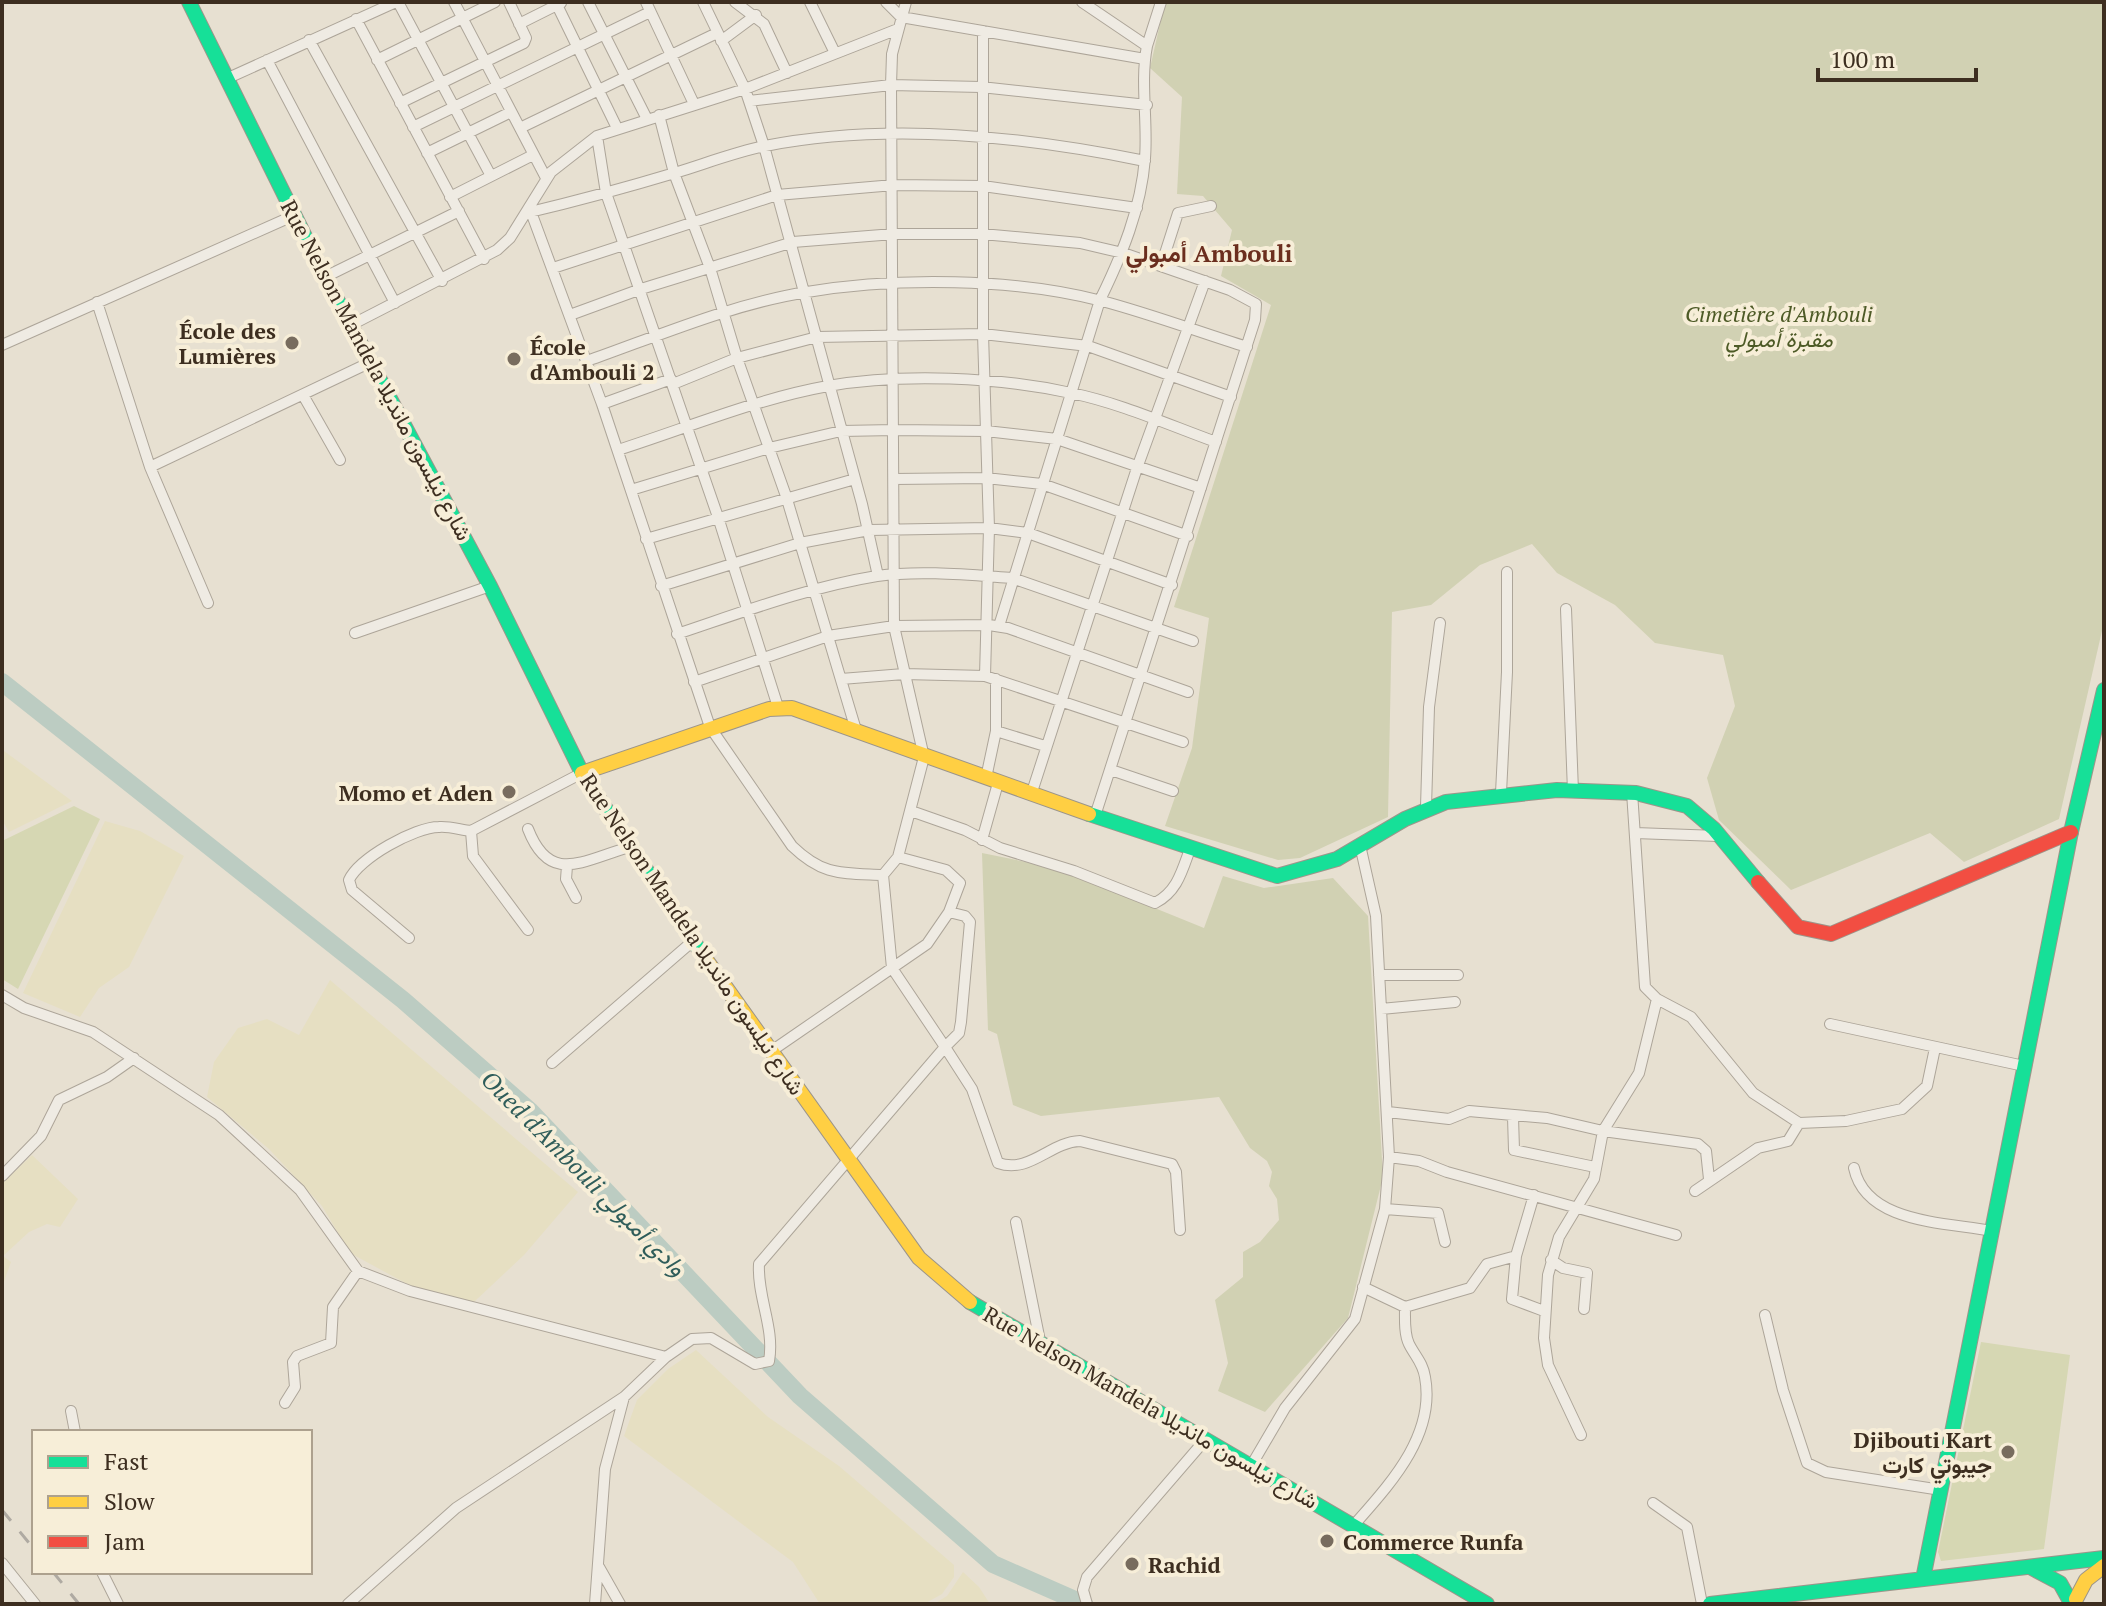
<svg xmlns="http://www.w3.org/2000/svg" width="2106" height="1606" viewBox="0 0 2106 1606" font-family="'PT Serif',Vazirmatn,serif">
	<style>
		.farmland { fill: #e6dfc2 }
		.green { fill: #d6d7b3 }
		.cemetery { fill: #d1d1b3 }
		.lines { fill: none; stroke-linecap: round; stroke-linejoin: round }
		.river { stroke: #bcccc2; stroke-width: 18 }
		.street-casing { stroke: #ada599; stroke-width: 12 }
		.fast-casing { stroke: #9c958a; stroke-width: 16 }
		.slow-casing { stroke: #9c958a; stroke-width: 16 }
		.jam-casing { stroke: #9c958a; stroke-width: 16 }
		.street { stroke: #efebe3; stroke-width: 10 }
		.fast { stroke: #16e098; stroke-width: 14 }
		.slow { stroke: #ffcf43; stroke-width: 14 }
		.jam { stroke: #f24e42; stroke-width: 14 }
		.rail { stroke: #afaaa2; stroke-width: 3; stroke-dasharray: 14 14; stroke-linecap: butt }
		.poi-dot { fill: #786c5e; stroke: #f7eed8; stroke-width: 3 }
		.labels { text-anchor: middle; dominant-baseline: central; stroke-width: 8; stroke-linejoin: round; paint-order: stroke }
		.park-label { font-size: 22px; font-style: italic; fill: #4d5a26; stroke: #f7eed8 }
		.poi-label { font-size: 22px; font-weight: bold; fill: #3d2e20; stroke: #f7eed8; text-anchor: end }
		.street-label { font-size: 22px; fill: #3d2e20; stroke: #f7eed8 }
		.neighbourhood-label { font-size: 24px; font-weight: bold; fill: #6b2e1e; stroke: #f7eed8 }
		.water-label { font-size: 24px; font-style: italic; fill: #2f5d5a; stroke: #f7eed8 }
	</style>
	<rect width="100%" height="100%" fill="#e7e0d1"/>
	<path class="farmland" d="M4 751 72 801 9 832 2 820Z
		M105 821 140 831 184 856 129 967 99 988 80 1017 23 993Z
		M330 980 578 1192 524 1255 474 1302 411 1286 350 1253 322 1206 269 1149 207 1097 214 1062 238 1028 267 1019 299 1035Z
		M32 1155 78 1199 60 1227 47 1224 29 1232 3 1256 11 1262 2 1287V1184Z
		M696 1350 768 1417 839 1466 954 1565V1577L942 1594 924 1604H820L793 1562 624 1436 637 1400 668 1369Z
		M963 1572 979 1587 990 1604H934L947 1596Z"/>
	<path class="green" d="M74 806 100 819 18 989 2 979V841Z
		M1981 1342 2070 1355 2044 1549 1941 1561 1938 1552Z"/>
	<path class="cemetery" d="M1165 2H2104V622L2059 819 1964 862 1930 833 1791 890 1719 820 1707 778 1735 706 1723 655 1655 643 1615 605 1557 573 1532 544 1480 565 1431 605 1392 612 1388 817 1300 858 1278 860 1165 826 1192 748 1209 618 1174 607 1271 305 1221 276 1232 230 1203 196 1177 194 1182 97 1150 68Z
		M982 853 1056 868 1204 928 1223 876 1264 888 1333 878 1368 916 1383 1177 1348 1318 1265 1412 1218 1391 1228 1363 1215 1300 1243 1277V1252L1260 1242 1279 1220 1277 1199 1269 1186 1272 1172 1267 1161 1250 1148 1219 1097 1041 1116 1013 1105 997 1034 988 1030Z"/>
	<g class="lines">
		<path class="river" d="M2 682 403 1000 530 1111 800 1396 993 1564 1084 1604"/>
		<g class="street-casing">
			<path id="street" d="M398 2 491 176
				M454 2 546 178
				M588 2 647 119
				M646 2 694 104
				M703 2 745 89 764 146 862 504 878 576
				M735 2 764 24 787 73
				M810 2 835 53
				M886 2 901 17 1145 59
				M557 5 617 128
				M356 19 484 259
				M519 24 561 3
				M983 31V334L989 528 985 676
				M309 40 442 281
				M721 41 756 15
				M1147 46 1161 2
				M267 60 395 303
				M377 60 495 2
				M226 79 396 2
				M749 101 891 85 981 87 1147 105
				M400 103 524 43 526 38 509 2
				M659 115 674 173 710 268 737 358 786 496 856 730
				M413 127 650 12
				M520 128 717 33
				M597 136 606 193 718 517 778 707
				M427 153 511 112
				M450 197 533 155
				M531 212 602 404 710 727 792 846C823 876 841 873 883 875L898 857 924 757 894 626 891 85 892 54 906 2
				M526 213C577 201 628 187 678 172 707 163 736 152 765 146 889 122 1022 136 1145 161
				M1161 266 1178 213 1211 206
				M553 268 777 195 894 185 983 186 1137 208
				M325 277 459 211
				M97 302 150 467 208 603
				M570 315 641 289 793 242 894 234H982L1080 243 1123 253 1230 290 1256 304 1255 320 1095 816
				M353 324 497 250 510 238 551 172 597 136 745 89 898 29
				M2 345 295 215
				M587 361C658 336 732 304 807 292 896 277 1014 278 1102 301 1151 314 1199 332 1247 347
				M673 384 737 358 817 337 983 334 1088 346 1231 397
				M303 395 340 460
				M602 404 671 379
				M618 450C687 428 756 399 828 386 901 373 999 377 1071 393 1120 403 1169 425 1216 442
				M150 467 373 361
				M894 479 986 478 1042 484 1188 536
				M631 490 769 448 841 431 895 430 986 431 1057 439 1201 488
				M646 539 855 479
				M661 586 800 543 869 530 989 528 1028 533 1172 585
				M1566 609 1573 791
				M999 626 1100 300C1122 255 1141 209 1145 158 1148 122 1140 82 1147 46L1082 2
				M355 633 490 586
				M677 634C743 612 809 587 877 576 920 570 969 575 1012 578L1193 641
				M841 679 904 674 985 676 1183 742
				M694 682 828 636 894 626 989 625 1008 628 1188 692
				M996 731 1045 746
				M1111 770 1173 791
				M986 778 996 731V679
				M1632 792 1645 987 1657 999 1691 1017 1753 1093 1799 1123 1846 1121 1902 1109 1927 1086 1935 1048
				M1501 793 1507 672V572
				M1031 795 1137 468 1205 281
				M1426 807 1429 707 1440 623
				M911 811 965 830 1000 848 1074 871 1155 903C1177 892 1182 871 1190 849
				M528 829C550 886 583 860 630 847
				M1635 833 1718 836
				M982 840 998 783
				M567 866 566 879 576 898
				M949 912 965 916 970 922 961 1022 959 1033 945 1047 972 1089 998 1163C1030 1174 1050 1142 1080 1141L1172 1164 1176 1172 1180 1230
				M528 930 473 856 471 831 582 773
				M409 938 352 890 349 880C359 858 415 827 439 827 449 826 461 830 471 831
				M1379 975H1458
				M2 995 24 1008 93 1032 219 1115 300 1190 358 1271 410 1291 666 1357
				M1381 1009 1455 1002
				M1830 1024 2024 1066
				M770 1052 927 944 949 912 960 883 946 870 898 857
				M552 1063 693 941
				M1388 1112 1449 1119 1469 1111 1547 1118 1603 1131 1698 1144 1706 1151 1709 1179
				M1513 1117 1514 1150 1595 1167
				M1389 1157 1419 1161 1447 1172 1676 1235
				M1854 1168C1866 1224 1946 1222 1992 1231
				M2 1176 41 1136 59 1100 107 1077 134 1058
				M1695 1191 1758 1148 1788 1141 1799 1123
				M1385 1209 1438 1213 1445 1242
				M1016 1222 1041 1346
				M1516 1256 1512 1299 1544 1311
				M1551 1260 1563 1268 1587 1273 1584 1309
				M1363 1287 1405 1307 1470 1288 1487 1264 1516 1256 1534 1195
				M1765 1315 1783 1390 1807 1463 1826 1472 1941 1490
				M285 1403 295 1387 293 1362 297 1356 331 1343 333 1307 358 1271
				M71 1411 75 1432
				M1581 1435 1548 1365 1544 1338 1548 1275 1559 1237 1594 1179 1603 1131 1639 1073 1657 999
				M1251 1466 1285 1408 1355 1319 1385 1209 1389 1157 1376 916 1360 845
				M1653 1503 1687 1527 1702 1604
				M1354 1525C1389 1485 1436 1436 1425 1377 1423 1363 1415 1356 1409 1344 1404 1334 1405 1318 1405 1307
				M2 1563 35 1604
				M599 1567 620 1604
				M102 1572 118 1604
				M348 1604 456 1508 624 1397 666 1357 692 1339 711 1338 755 1364 769 1361C775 1328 757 1297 759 1264L945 1047 892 968 883 875
				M595 1604 605 1469 624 1397
				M1087 1604 1083 1590 1087 1577 1205 1440"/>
		</g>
		<g class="fast-casing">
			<path id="fast" d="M189 2 325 277 490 586 582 773 702 954
				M1089 814 1277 876 1337 859 1405 819 1446 802 1557 790 1636 793 1687 806 1714 829 1758 882
				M970 1302 1487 1604
				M2030 1567 2060 1583 2070 1601
				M1923 1579 2071 832 2104 690
				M1710 1604 2104 1558"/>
		</g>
		<g class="slow-casing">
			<path id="slow" d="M582 773 769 709 792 708 1089 814
				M702 954 919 1258 970 1302
				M2076 1599 2086 1580 2104 1566"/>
		</g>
		<g class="jam-casing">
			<path id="jam" d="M1758 882 1798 927 1831 934 2071 832"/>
		</g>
		<use href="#street" class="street"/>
		<use href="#fast" class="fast"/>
		<use href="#slow" class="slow"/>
		<use href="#jam" class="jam"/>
		<path class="rail" d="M2 1510 34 1549
			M53 1572 79 1604"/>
	</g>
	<g class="poi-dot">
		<circle cx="292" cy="343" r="8"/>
		<circle cx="514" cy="359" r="8"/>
		<circle cx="509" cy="792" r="8"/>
		<circle cx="2008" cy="1452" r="8"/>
		<circle cx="1327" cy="1541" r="8"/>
		<circle cx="1132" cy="1564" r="8"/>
	</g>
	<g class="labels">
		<g class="park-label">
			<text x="1779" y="313">Cimetière d'Ambouli<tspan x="1779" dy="25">مقبرة أمبولي</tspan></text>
		</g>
		<g class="poi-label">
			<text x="276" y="330">École des<tspan x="276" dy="25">Lumières</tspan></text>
			<text x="530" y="346" text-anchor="start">École<tspan x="530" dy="25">d'Ambouli 2</tspan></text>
			<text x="493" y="792">Momo et Aden</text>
			<text x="1992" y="1439">Djibouti Kart<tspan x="1992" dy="25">جيبوتي كارت</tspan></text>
			<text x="1343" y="1541" text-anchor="start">Commerce Runfa</text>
			<text x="1148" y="1564" text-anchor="start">Rachid</text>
		</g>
		<g class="street-label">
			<text transform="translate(377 370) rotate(62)">Rue Nelson Mandela شارع نيلسون مانديلا</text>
			<text transform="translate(693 934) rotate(56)">Rue Nelson Mandela شارع نيلسون مانديلا</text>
			<text transform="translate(1151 1407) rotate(30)">Rue Nelson Mandela شارع نيلسون مانديلا</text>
		</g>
		<g class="neighbourhood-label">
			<text x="1209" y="253">أمبولي Ambouli</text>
		</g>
		<g class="water-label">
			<text transform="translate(584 1173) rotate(45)">Oued d'Ambouli وادي أمبولي</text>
		</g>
	</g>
	<rect width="2106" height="1606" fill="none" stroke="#3d2e20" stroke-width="8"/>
	<rect x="32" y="1430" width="280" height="144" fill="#f7eed8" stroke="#ada18e" stroke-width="2"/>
	<rect x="48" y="1456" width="40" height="12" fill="#16e098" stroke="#ada18e" stroke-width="2"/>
	<text x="104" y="1470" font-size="24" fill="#3d2e20">Fast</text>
	<rect x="48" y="1496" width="40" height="12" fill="#ffcf43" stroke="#ada18e" stroke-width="2"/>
	<text x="104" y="1510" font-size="24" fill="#3d2e20">Slow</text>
	<rect x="48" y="1536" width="40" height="12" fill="#f24e42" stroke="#ada18e" stroke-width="2"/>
	<text x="104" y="1550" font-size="24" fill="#3d2e20">Jam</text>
	<path d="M1818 68v12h158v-12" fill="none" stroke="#3d2e20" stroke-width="4"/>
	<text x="1830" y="68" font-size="24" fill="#3d2e20" stroke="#f7eed8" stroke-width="6" paint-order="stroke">100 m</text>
</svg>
